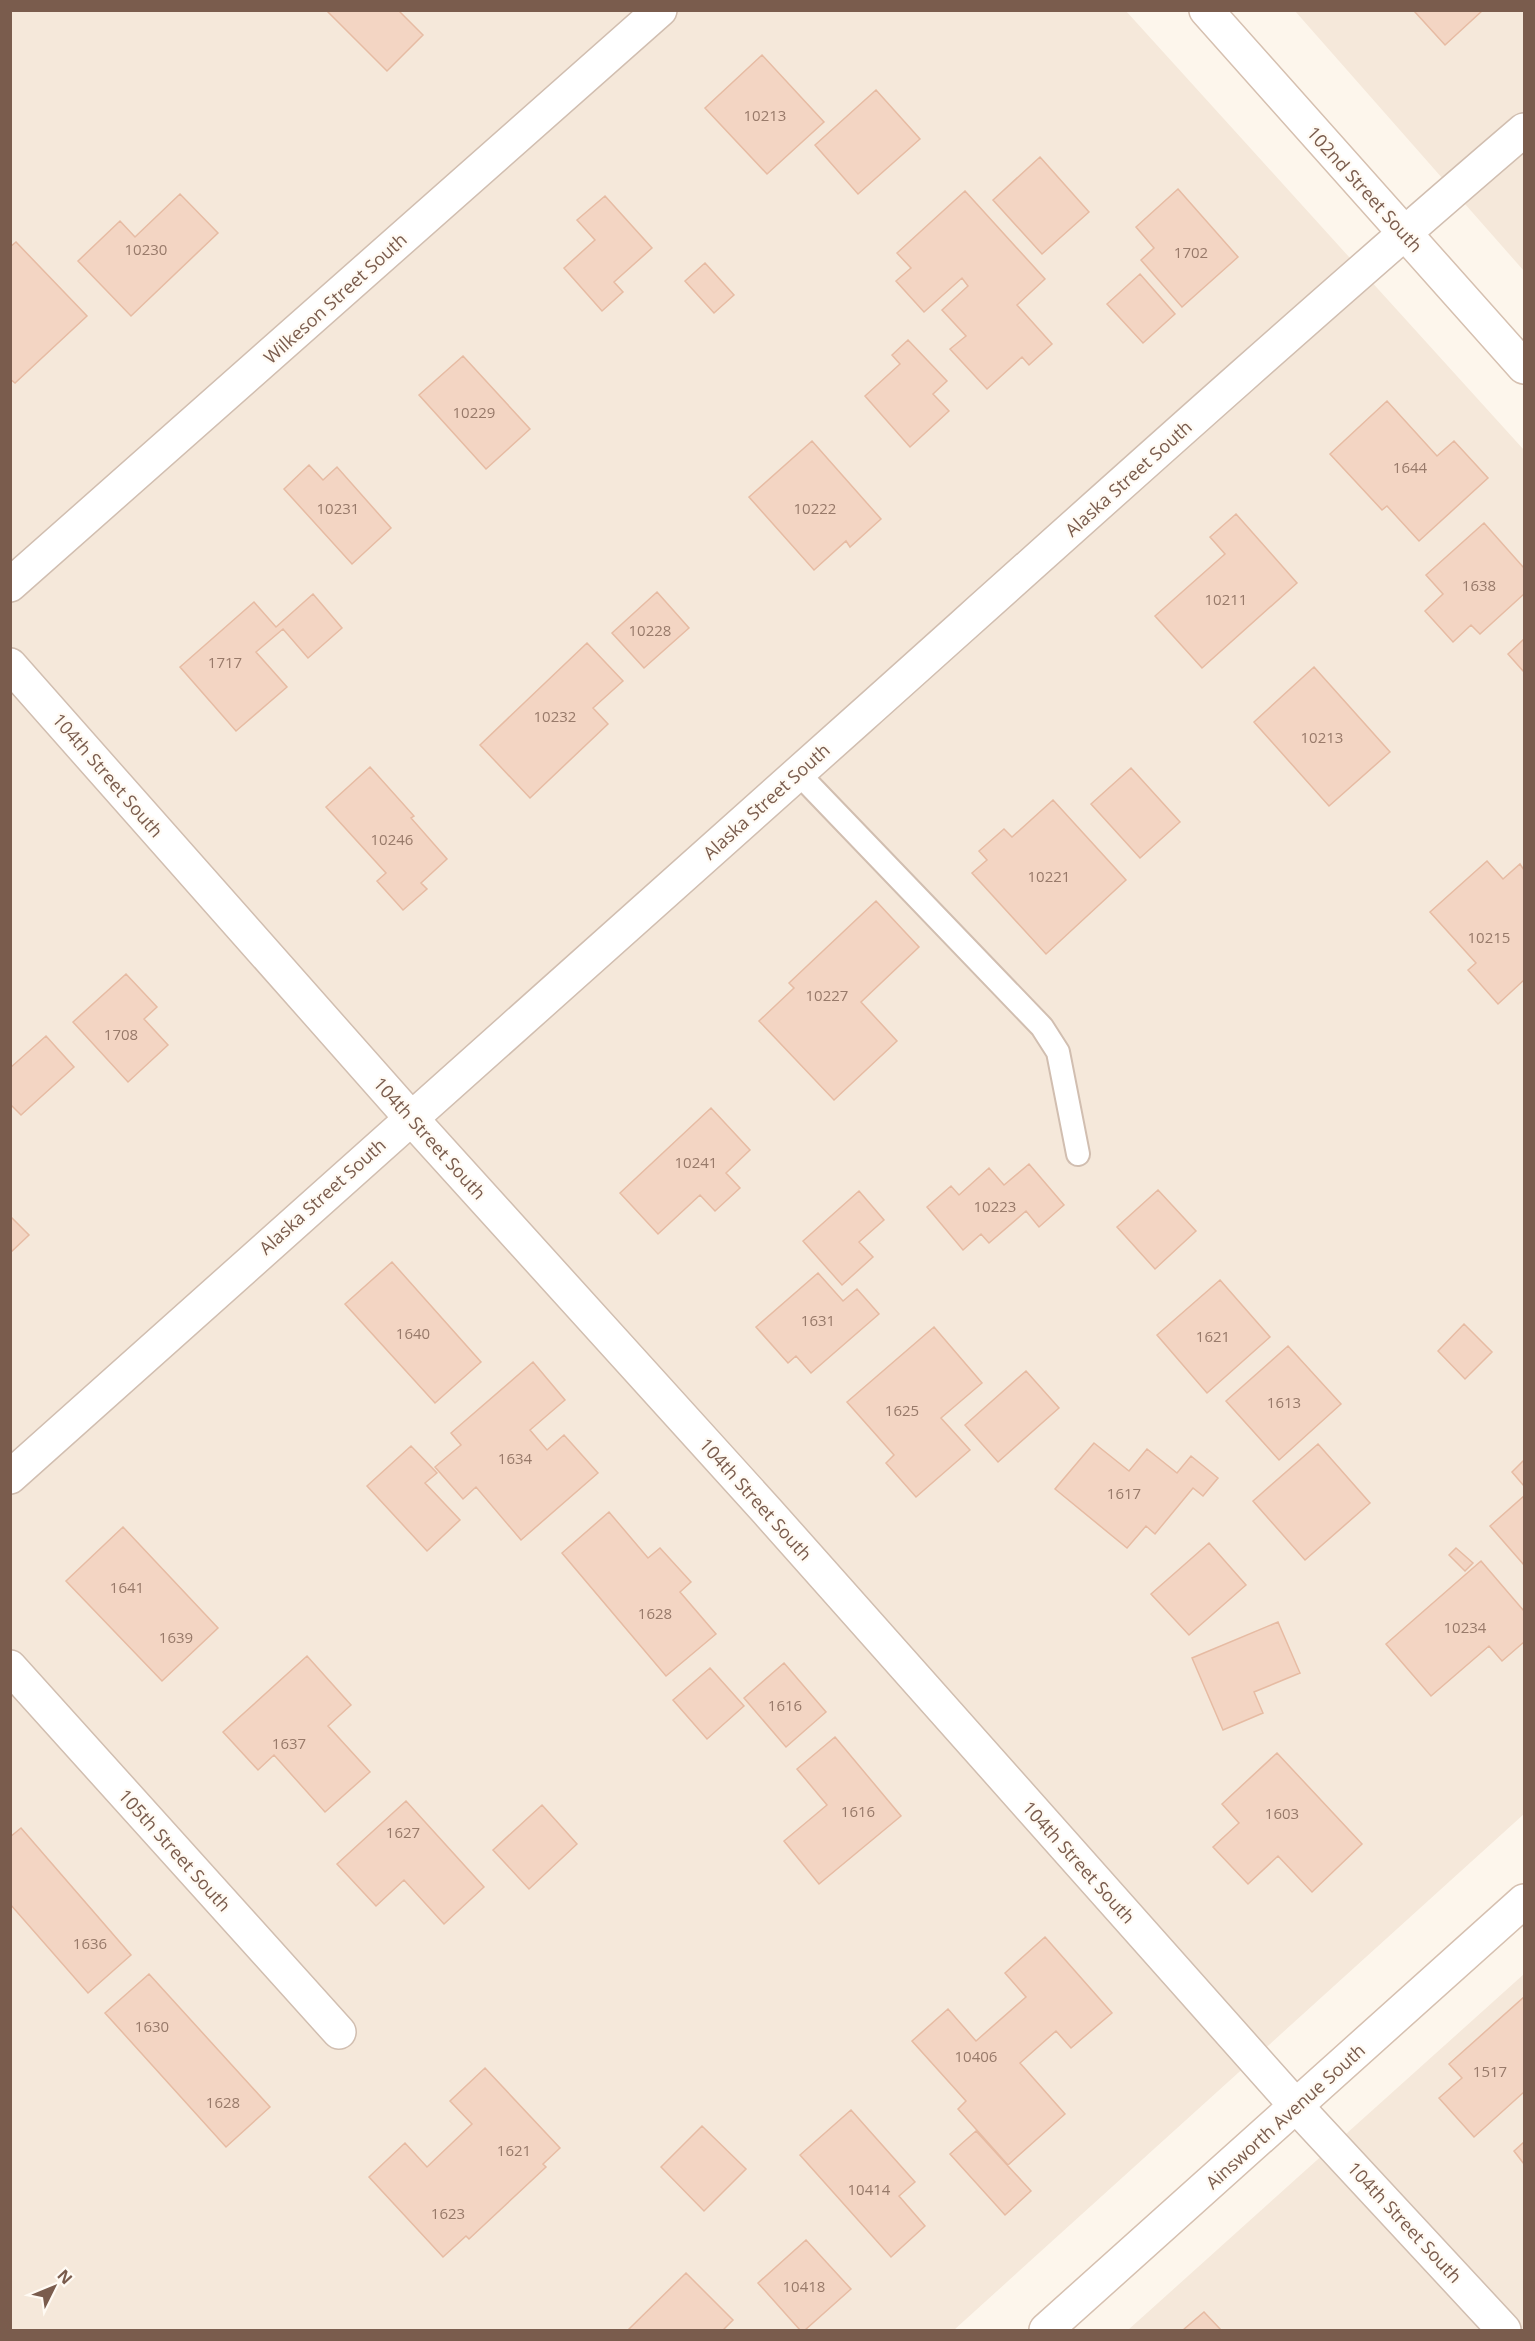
<svg xmlns="http://www.w3.org/2000/svg" width="1535" height="2341" viewBox="0 0 1535 2341" font-family="'Open Sans',sans-serif">
	<style>
		.residential { fill: #f5e8da }
		.building { fill: #f3d5c3; stroke: #e6bba3; stroke-width: 1.5 }
		.lines { fill: none; stroke-linecap: round; stroke-linejoin: round }
		.lane-casing { stroke: #d1beb0; stroke-width: 26 }
		.street-casing { stroke: #d1beb0; stroke-width: 36 }
		.secondary-casing { stroke: #d6c0b0; stroke-width: 36 }
		.lane { stroke: #fff; stroke-width: 22 }
		.street { stroke: #fff; stroke-width: 33 }
		.secondary { stroke: #fff; stroke-width: 33 }
		.labels { text-anchor: middle; dominant-baseline: central; stroke-width: 4.5; stroke-linejoin: round; paint-order: stroke }
		.number-label { font-size: 15px; fill: #987a6a }
		.street-label { font-size: 18px; fill: #7a5c4d; stroke: #fffaf3 }
	</style>
	<rect width="100%" height="100%" fill="#fdf6ec"/>
	<path class="residential" d="M11 11H1126L1524 450V1814L954 2330H11Z
		M1295 11H1524V271Z
		M1524 1974V2330H1128Z"/>
	<path class="building" d="M326 10H398L423 35 387 71Z
		M1417 10H1483L1445 45 1415 12Z
		M762 55 824 122 767 174 705 108Z
		M876 90 920 139 858 194 815 145Z
		M1040 157 1089 212 1042 254 993 200Z
		M1178 189 1238 257 1182 307 1141 260 1154 248 1136 227Z
		M965 191 1045 279 1017 305 1052 344 1029 365 1022 357 987 389 950 349 966 336 942 310 968 286 962 278 924 312 896 281 911 268 897 253Z
		M180 194 218 233 131 316 78 261 120 221 135 237Z
		M605 196 652 248 614 282 623 292 602 311 564 268 595 240 577 220Z
		M16 242 87 316 15 383 10 379V247Z
		M705 263 734 295 714 313 685 281Z
		M1140 274 1175 314 1143 343 1107 304Z
		M908 340 947 381 933 394 949 411 910 447 865 396 900 364 892 355Z
		M463 356 530 429 486 469 419 395Z
		M1387 401 1437 456 1454 441 1488 478 1419 541 1387 506 1382 510 1330 454Z
		M812 441 881 519 850 547 846 541 814 570 749 497Z
		M309 465 323 480 337 467 391 528 352 564 284 489Z
		M1236 514 1297 583 1202 668 1155 616 1225 554 1210 537Z
		M1484 523 1524 568V594L1480 634 1471 625 1453 642 1425 611 1443 594 1426 575Z
		M657 592 689 628 644 668 612 633Z
		M313 594 342 628 308 658 283 629 256 652 287 687 236 731 180 667 254 602 276 627Z
		M1524 639V672L1508 654Z
		M587 643 623 681 593 708 608 724 530 798 480 745Z
		M1314 667 1390 752 1329 806 1254 722Z
		M370 767 414 816 411 818 447 859 421 883 427 889 403 910 377 881 386 873 326 807Z
		M1131 768 1180 822 1140 858 1091 804Z
		M1053 800 1126 880 1046 954 972 873 987 860 979 851 1004 829 1012 837Z
		M1487 861 1503 879 1520 864 1524 870V980L1498 1004 1468 970 1476 963 1430 912Z
		M876 901 919 947 861 1002 897 1041 834 1100 759 1021 794 988 789 983Z
		M126 974 157 1007 144 1019 168 1045 128 1082 73 1022Z
		M46 1036 74 1067 21 1115 10 1104V1068Z
		M711 1108 750 1150 726 1173 740 1188 715 1211 700 1195 658 1234 620 1193Z
		M1029 1164 1064 1205 1039 1227 1026 1211 989 1243 981 1234 963 1250 927 1207 951 1186 959 1195 989 1168 1004 1185Z
		M1158 1190 1196 1231 1155 1269 1117 1227Z
		M859 1191 884 1220 859 1242 873 1257 842 1285 803 1241Z
		M10 1216 29 1235 10 1253Z
		M392 1262 481 1362 435 1403 345 1304Z
		M818 1273 843 1301 857 1289 879 1314 811 1373 796 1356 788 1363 756 1327Z
		M1220 1280 1270 1337 1207 1393 1157 1335Z
		M1464 1324 1492 1352 1465 1379 1438 1351Z
		M934 1327 982 1383 941 1418 970 1450 916 1497 886 1463 894 1455 847 1402Z
		M1288 1346 1341 1404 1279 1460 1226 1401Z
		M533 1362 565 1400 530 1430 547 1450 564 1435 598 1473 521 1540 476 1487 463 1499 435 1467 461 1445 451 1433Z
		M1026 1371 1059 1408 998 1462 965 1425Z
		M1094 1443 1129 1471 1147 1449 1177 1473 1191 1456 1218 1478 1203 1496 1193 1488 1155 1534 1146 1526 1127 1548 1055 1489Z
		M1318 1444 1370 1503 1305 1560 1253 1501Z
		M411 1446 437 1473 425 1483 460 1520 427 1551 367 1486Z
		M1524 1460V1486L1512 1472Z
		M1524 1496V1565L1490 1526Z
		M609 1512 648 1558 660 1548 691 1582 680 1592 716 1634 666 1676 562 1553Z
		M123 1527 218 1628 162 1681 66 1581Z
		M1209 1543 1246 1585 1189 1635 1151 1594Z
		M1456 1548 1473 1563 1465 1571 1449 1555Z
		M1481 1561 1524 1611V1642L1502 1661 1489 1646 1431 1696 1386 1644Z
		M1278 1622 1300 1673 1254 1692 1263 1713 1223 1730 1192 1658Z
		M307 1656 351 1705 328 1726 370 1772 325 1812 274 1755 258 1770 223 1732Z
		M784 1663 826 1712 786 1747 744 1698Z
		M710 1668 744 1706 707 1739 673 1700Z
		M835 1737 901 1816 819 1884 784 1841 827 1805 797 1769Z
		M1277 1753 1362 1844 1312 1892 1278 1856 1248 1884 1213 1847 1239 1823 1222 1804Z
		M406 1801 484 1887 444 1924 404 1880 376 1906 337 1864Z
		M542 1805 577 1844 529 1889 493 1850Z
		M21 1828 131 1955 88 1993 10 1904V1837Z
		M1045 1937 1112 2013 1071 2048 1056 2031 1020 2063 1065 2114 1008 2165 958 2109 966 2101 912 2041 948 2009 976 2041 1026 1997 1005 1973Z
		M149 1974 270 2107 226 2147 105 2013Z
		M1524 1997V2092L1474 2137 1439 2098 1462 2078 1449 2064Z
		M485 2068 560 2148 543 2164 546 2167 469 2239 466 2236 443 2257 369 2177 405 2143 427 2167 472 2124 450 2101Z
		M851 2110 915 2182 899 2196 925 2226 891 2257 800 2155Z
		M702 2126 746 2169 704 2211 661 2167Z
		M976 2131 1031 2191 1005 2215 950 2154Z
		M1524 2142V2164L1514 2151Z
		M806 2240 851 2289 805 2330H800L758 2283Z
		M686 2273 733 2320 723 2330H628Z
		M1204 2312 1221 2330H1183Z"/>
	<g class="lines">
		<g class="lane-casing">
			<path id="lane" d="M798 773 1042 1027 1058 1052 1078 1154"/>
		</g>
		<g class="street-casing">
			<path id="street" d="M10 585 660 10
				M10 665 410 1117 767 1511 1296 2106 1504 2330
				M10 1477C293 1223 577 970 861 717 1081 520 1300 322 1524 130
				M10 1667 339 2032"/>
		</g>
		<g class="secondary-casing">
			<path id="secondary" d="M1206 10 1524 367
				M1046 2330 1524 1901"/>
		</g>
		<use href="#lane" class="lane"/>
		<use href="#street" class="street"/>
		<use href="#secondary" class="secondary"/>
	</g>
	<g class="labels">
		<g class="number-label">
			<text x="765" y="115">10213</text>
			<text x="146" y="249">10230</text>
			<text x="1191" y="252">1702</text>
			<text x="474" y="412">10229</text>
			<text x="1410" y="467">1644</text>
			<text x="338" y="508">10231</text>
			<text x="815" y="508">10222</text>
			<text x="1479" y="585">1638</text>
			<text x="1226" y="599">10211</text>
			<text x="650" y="630">10228</text>
			<text x="225" y="662">1717</text>
			<text x="555" y="716">10232</text>
			<text x="1322" y="737">10213</text>
			<text x="392" y="839">10246</text>
			<text x="1049" y="876">10221</text>
			<text x="1489" y="937">10215</text>
			<text x="827" y="995">10227</text>
			<text x="121" y="1034">1708</text>
			<text x="696" y="1162">10241</text>
			<text x="995" y="1206">10223</text>
			<text x="818" y="1320">1631</text>
			<text x="413" y="1333">1640</text>
			<text x="1213" y="1336">1621</text>
			<text x="1284" y="1402">1613</text>
			<text x="902" y="1410">1625</text>
			<text x="515" y="1458">1634</text>
			<text x="1124" y="1493">1617</text>
			<text x="127" y="1587">1641</text>
			<text x="655" y="1613">1628</text>
			<text x="1465" y="1627">10234</text>
			<text x="176" y="1637">1639</text>
			<text x="785" y="1705">1616</text>
			<text x="289" y="1743">1637</text>
			<text x="858" y="1811">1616</text>
			<text x="1282" y="1813">1603</text>
			<text x="403" y="1832">1627</text>
			<text x="90" y="1943">1636</text>
			<text x="152" y="2026">1630</text>
			<text x="976" y="2056">10406</text>
			<text x="1490" y="2071">1517</text>
			<text x="223" y="2102">1628</text>
			<text x="514" y="2150">1621</text>
			<text x="869" y="2189">10414</text>
			<text x="448" y="2213">1623</text>
			<text x="804" y="2286">10418</text>
		</g>
		<g class="street-label">
			<text transform="translate(1365 189) rotate(48)">102nd Street South</text>
			<text transform="translate(335 298) rotate(-42)">Wilkeson Street South</text>
			<text transform="translate(1128 478) rotate(-42)">Alaska Street South</text>
			<text transform="translate(108 775) rotate(49)">104th Street South</text>
			<text transform="translate(766 801) rotate(-42)">Alaska Street South</text>
			<text transform="translate(430 1138) rotate(48)">104th Street South</text>
			<text transform="translate(322 1196) rotate(-42)">Alaska Street South</text>
			<text transform="translate(756 1499) rotate(48)">104th Street South</text>
			<text transform="translate(175 1850) rotate(48)">105th Street South</text>
			<text transform="translate(1079 1862) rotate(48)">104th Street South</text>
			<text transform="translate(1285 2116) rotate(-42)">Ainsworth Avenue South</text>
			<text transform="translate(1405 2222) rotate(47)">104th Street South</text>
		</g>
	</g>
	<rect width="1535" height="2341" fill="none" stroke="#7a5c4d" stroke-width="24"/>
	<g transform="translate(54 2287) rotate(47)" stroke="#fffaf3" stroke-width="4.5" paint-order="stroke">
	<path d="M0-4.5L10 22L0 15L-10 22Z" fill="#7a5c4d"/>
	<text y="-9" font-size="16" font-weight="bold" text-anchor="middle" fill="#7a5c4d">N</text>
	</g>
</svg>
